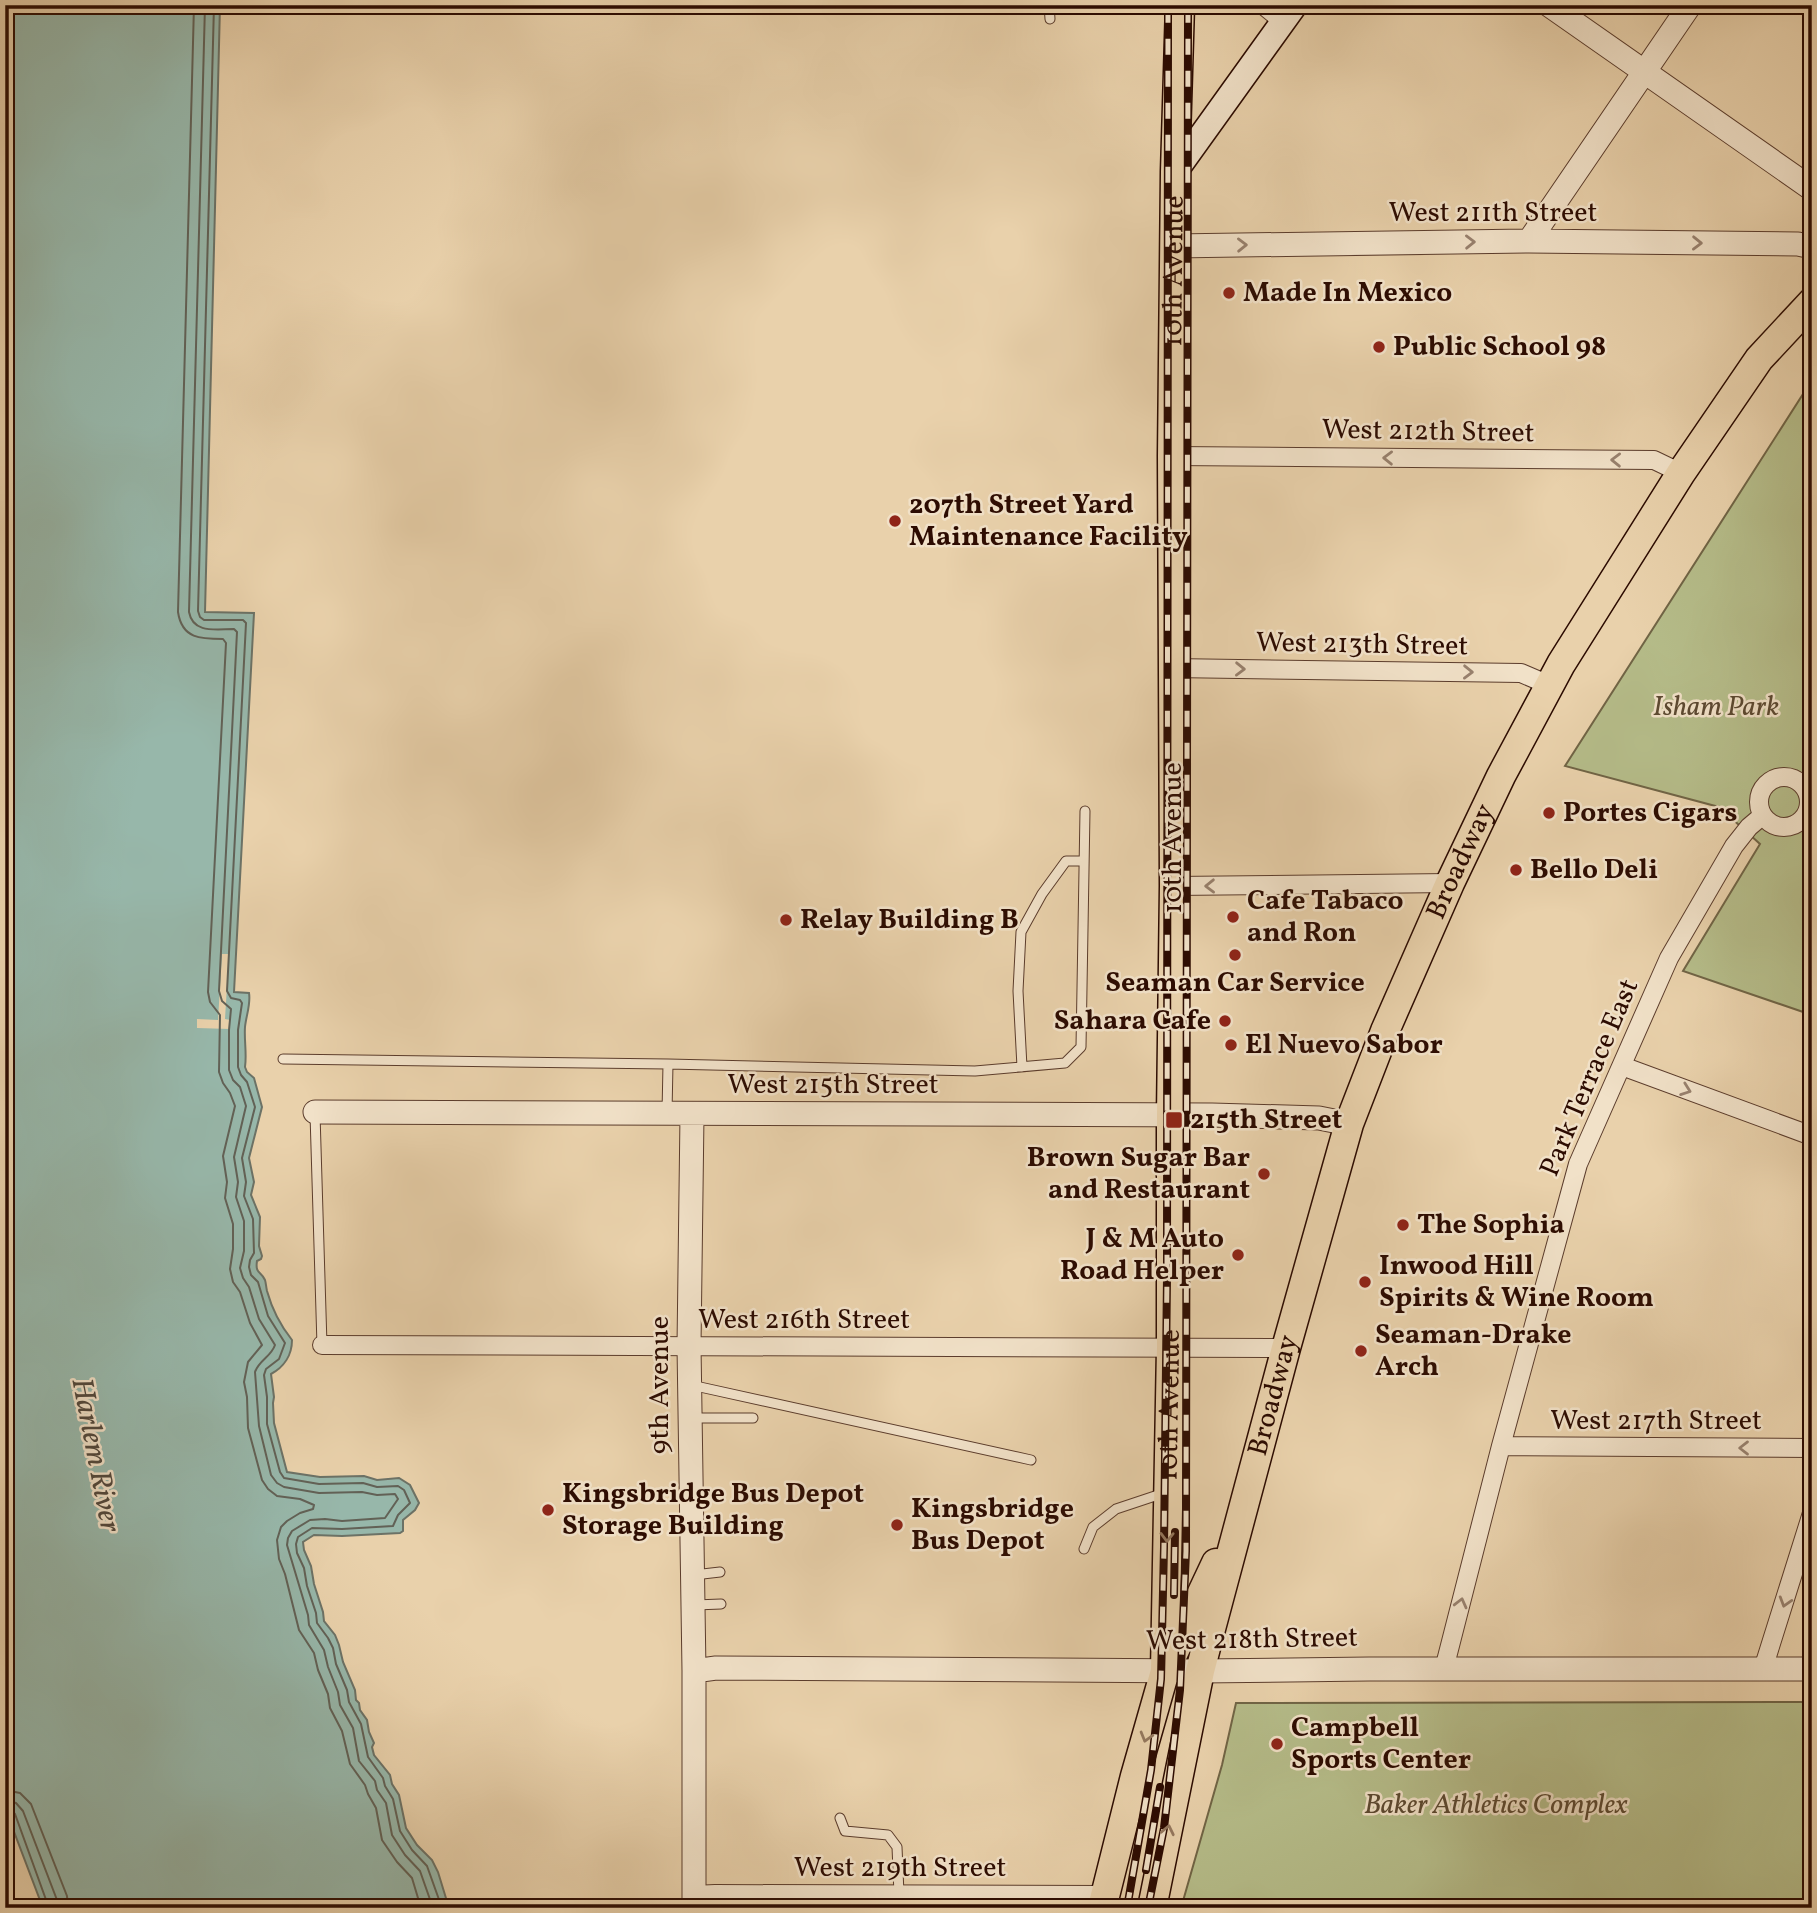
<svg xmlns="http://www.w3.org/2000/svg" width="1817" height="1913" viewBox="0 0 1817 1913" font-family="Vollkorn,serif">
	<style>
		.green { fill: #b5bc89; stroke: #706445; stroke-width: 2 }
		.water { fill: #97b7aa; stroke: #6c7266; stroke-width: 2 }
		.pier { fill: #e9d1ab }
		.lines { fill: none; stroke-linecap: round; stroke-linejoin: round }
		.shore { stroke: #626156; stroke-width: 2 }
		.service-casing { stroke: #5b3c2c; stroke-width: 11 }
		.minor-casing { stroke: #5b3c2c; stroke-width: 20 }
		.tertiary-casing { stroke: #5b3c2c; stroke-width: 25 }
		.secondary-casing { stroke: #2c0b01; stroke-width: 27 }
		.primary-casing { stroke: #2c0b01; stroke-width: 31 }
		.service { stroke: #f1e1c8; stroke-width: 9 }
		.minor { stroke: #f1e1c8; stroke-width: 18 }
		.tertiary { stroke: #f1e1c8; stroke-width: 23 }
		.secondary { stroke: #f1e1c8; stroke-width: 24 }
		.primary { stroke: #e9d1ab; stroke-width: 28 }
		.rail-casing { stroke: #2c0b01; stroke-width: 8 }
		.rail { stroke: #f1e1c8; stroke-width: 5; stroke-dasharray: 16; stroke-linecap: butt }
		.oneway { stroke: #98816e }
		.oneway2 { stroke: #94785e }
		.poi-dot { fill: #8f2418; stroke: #f1e1c8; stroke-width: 2.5 }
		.labels { text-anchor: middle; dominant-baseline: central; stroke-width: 5; stroke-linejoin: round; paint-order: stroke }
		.street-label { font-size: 28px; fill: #2c0b01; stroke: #f1e1c8 }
		.poi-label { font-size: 28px; font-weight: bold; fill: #2c0b01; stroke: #f1e1c8; text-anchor: start }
		.park-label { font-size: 28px; font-style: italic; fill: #5c4931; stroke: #f1e1c8 }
		.water-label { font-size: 30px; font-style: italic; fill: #51473c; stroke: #f1e1c8 }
	</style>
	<rect width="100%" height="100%" fill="#e9d1ab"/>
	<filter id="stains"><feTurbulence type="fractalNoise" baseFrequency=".00286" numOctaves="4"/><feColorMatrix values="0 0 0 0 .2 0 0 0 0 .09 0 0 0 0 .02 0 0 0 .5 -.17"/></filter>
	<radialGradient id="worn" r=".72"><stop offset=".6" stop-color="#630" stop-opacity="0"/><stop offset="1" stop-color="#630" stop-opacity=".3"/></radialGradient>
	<path class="green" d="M1812 380V1015L1683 971 1760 844 1719 807 1565 766Z
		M1812 1702V1908H1181L1222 1765 1236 1703Z"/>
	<path class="water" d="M5 5H220L205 612 254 613 234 992 249 993C251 1004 246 1016 245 1027 244 1040 247 1054 245 1067L247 1072 254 1078 262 1107 249 1158 254 1182 251 1195 260 1217 259 1246 262 1256 261 1259 257 1261C255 1274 261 1271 265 1280 266 1283 266 1287 267 1291 272 1309 280 1325 292 1340 292 1355 284 1367 271 1374L274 1397 273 1403 274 1423 287 1472 320 1477 364 1476 377 1480 399 1478 410 1485 419 1503 415 1510 403 1520V1531L400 1533 342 1536 314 1535 303 1542 304 1550 311 1566 314 1584 323 1612 324 1621 335 1635 339 1645 343 1662 355 1690 356 1700 359 1703 360 1710 367 1720 369 1732 374 1743 372 1747 374 1755 390 1775 392 1784 399 1795 406 1828 417 1845 432 1860 438 1872 449 1908H43L5 1808Z"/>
	<path class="pier" d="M222 954H229L225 1019 230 1020V1029L197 1028V1019L218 1020Z"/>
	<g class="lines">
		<path class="shore" d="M194 5 178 612C182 639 201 639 223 639L226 643 208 992 210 1002 220 1015 219 1072 223 1083 230 1093 235 1106 223 1156 227 1182 225 1198 233 1224V1249L230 1269 233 1282 240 1292 250 1323 262 1345 248 1362 244 1382 247 1397 248 1428 262 1480 268 1489 277 1496 300 1499 314 1505 313 1509 300 1513 287 1521 281 1527 277 1540 279 1559 285 1574 299 1630 314 1653 318 1670 328 1694 330 1708 342 1731 350 1764 365 1785 368 1794 376 1808 382 1840 397 1862 412 1878 421 1908
			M205 5 189 612C193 634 216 629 234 629L237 632 219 991 222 1001 231 1009 229 1030V1070L233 1080 240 1087 246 1106 234 1157 238 1182 236 1197 244 1221V1251L240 1268 243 1278 249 1287 259 1319 275 1345C271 1357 259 1360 255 1372L259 1426 271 1475 277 1483 284 1487 319 1493 362 1492 377 1495 395 1494 398 1499 385 1518 342 1521 325 1519 310 1520 292 1531 288 1538 287 1545 308 1615 309 1625 324 1650 328 1667 338 1692 340 1705 353 1728 359 1761 375 1781 377 1790 386 1803 392 1835 405 1855 420 1871 433 1908
			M214 5 198 611 200 617 204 620H243L246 623 227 991 231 998 240 1000 242 1003 238 1030V1067L241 1075 247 1082 255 1107 242 1158 246 1182 244 1196 253 1219 254 1253 250 1260 249 1267 251 1275 258 1282 268 1316 285 1343 279 1359 266 1369 264 1375 267 1397V1424L280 1472 284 1478 319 1484 363 1483 377 1487 398 1486 404 1490 410 1503 398 1515 393 1526 342 1529 312 1528 298 1537 296 1544 297 1553 304 1568 307 1586 316 1613 317 1623 328 1638 333 1648 336 1664 347 1690 349 1702 361 1724 368 1757 383 1778 385 1786 393 1799 400 1831 412 1850 427 1866 442 1908
			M5 1790 20 1793 31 1804 67 1896 68 1908
			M5 1800 16 1803 23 1811 57 1900 58 1908
			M5 1809 11 1810 15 1814 49 1908"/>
		<g class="service-casing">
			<path id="service" d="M1049 5 1050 19
				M1256 5 1279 24
				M283 1059 668 1064
				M1022 1067 1018 991 1021 932 1042 894 1066 861H1084
				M667 1113 668 1064 975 1071 1065 1063 1081 1047 1085 811
				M315 1114 322 1345
				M691 1385 1031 1460
				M692 1418H753
				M1084 1549 1093 1527 1116 1509 1164 1493
				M694 1575 720 1572
				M695 1605 721 1604
				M840 1818 845 1831 888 1835 897 1847 899 1894"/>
		</g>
		<g class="minor-casing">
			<path id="minor" d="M1172 456 1654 460 1681 473
				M1172 668 1521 673 1549 685
				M1759 802a25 25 0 1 1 50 0a25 25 0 1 1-50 0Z
				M1174 886 1450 883
				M1622 1066 1812 1136
				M322 1345 1286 1348
				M1501 1446 1812 1448
				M1444 1669 1501 1446 1578 1164 1669 958 1734 846 1749 827 1762 816
				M1763 1669 1812 1513
				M694 1895 715 1894 1105 1895"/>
		</g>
		<g class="tertiary-casing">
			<path id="tertiary" d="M1549 5 1812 189
				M1529 241 1690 5
				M1174 246 1529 241 1798 244 1812 247
				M315 1112 1212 1115 1319 1118 1349 1124
				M692 1115 689 1346 694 1671V1908
				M694 1671 716 1668 1200 1671 1369 1669H1812"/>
		</g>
		<g class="secondary-casing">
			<path id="secondary" d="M1175 172 1295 5"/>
		</g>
		<g class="primary-casing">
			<g id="primary">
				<path id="s1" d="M1165 1671 1171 1347V1115L1174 886 1172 456 1175 172 1180 5"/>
				<path d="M1102 1908 1135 1776 1165 1671 1216 1563"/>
				<path id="s2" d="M1152 1908 1200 1671 1208 1640 1286 1348 1349 1124 1385 1031 1450 883 1501 776 1561 664 1681 473 1759 359 1812 302"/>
			</g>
		</g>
		<use href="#service" class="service"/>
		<use href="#minor" class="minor"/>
		<use href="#tertiary" class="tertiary"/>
		<use href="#secondary" class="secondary"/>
		<use href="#primary" class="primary"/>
		<g class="rail-casing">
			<path id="rail" d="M1174 1595 1175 1532
				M1146 1870 1160 1787
				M1127 1908 1151 1770 1161 1679 1164 1547 1167 1277 1168 5
				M1148 1908 1164 1828 1180 1690 1186 1551 1188 5"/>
		</g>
		<use href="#rail" class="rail"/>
	</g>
	<defs><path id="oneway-chevron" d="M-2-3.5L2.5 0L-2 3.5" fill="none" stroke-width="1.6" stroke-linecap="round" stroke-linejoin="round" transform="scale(1.75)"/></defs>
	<g class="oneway">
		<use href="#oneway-chevron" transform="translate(1470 242) rotate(-1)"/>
		<use href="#oneway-chevron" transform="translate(1697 243) rotate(1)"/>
		<use href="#oneway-chevron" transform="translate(1242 245) rotate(-1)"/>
		<use href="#oneway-chevron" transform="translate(1388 458) rotate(-179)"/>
		<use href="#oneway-chevron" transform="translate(1616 460) rotate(-179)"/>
		<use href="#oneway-chevron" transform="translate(1240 669) rotate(1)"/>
		<use href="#oneway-chevron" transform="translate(1468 672) rotate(1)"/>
		<use href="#oneway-chevron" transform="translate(1210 886) rotate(179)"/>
		<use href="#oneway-chevron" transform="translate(1686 1090) rotate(20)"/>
		<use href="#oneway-chevron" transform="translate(1744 1448) rotate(-180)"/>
		<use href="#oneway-chevron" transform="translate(1785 1602) rotate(107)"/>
		<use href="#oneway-chevron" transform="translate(1461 1603) rotate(-76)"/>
	</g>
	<g class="oneway2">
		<use href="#oneway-chevron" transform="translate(1167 1537) rotate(91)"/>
		<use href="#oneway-chevron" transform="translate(1146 1737) rotate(106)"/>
		<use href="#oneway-chevron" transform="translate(1168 1830) rotate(-78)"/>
	</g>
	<g class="poi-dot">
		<circle cx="1229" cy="293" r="7"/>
		<circle cx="1379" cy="347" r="7"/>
		<circle cx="895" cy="521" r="7"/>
		<circle cx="1549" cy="813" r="7"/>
		<circle cx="1516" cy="870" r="7"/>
		<circle cx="1233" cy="917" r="7"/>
		<circle cx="786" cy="920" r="7"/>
		<circle cx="1235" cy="955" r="7"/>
		<circle cx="1225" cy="1021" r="7"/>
		<circle cx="1231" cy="1045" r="7"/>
		<rect x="1165" y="1111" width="18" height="18" rx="3.5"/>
		<circle cx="1264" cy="1174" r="7"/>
		<circle cx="1403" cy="1225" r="7"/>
		<circle cx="1238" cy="1255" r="7"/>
		<circle cx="1365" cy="1282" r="7"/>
		<circle cx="1361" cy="1351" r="7"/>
		<circle cx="548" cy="1510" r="7"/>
		<circle cx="897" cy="1525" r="7"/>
		<circle cx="1277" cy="1744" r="7"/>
	</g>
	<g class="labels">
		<g class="street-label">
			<text x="1493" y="213">West 211th Street</text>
			<text stroke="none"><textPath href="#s1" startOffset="1400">10th Avenue</textPath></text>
			<text transform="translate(1428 432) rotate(1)">West 212th Street</text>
			<text transform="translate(1362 645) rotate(1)">West 213th Street</text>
			<text transform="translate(1173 838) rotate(-90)">10th Avenue</text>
			<text stroke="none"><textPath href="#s2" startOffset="1094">Broadway</textPath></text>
			<text transform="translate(1590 1078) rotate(-67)">Park Terrace East</text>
			<text x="833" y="1085">West 215th Street</text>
			<text x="804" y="1320">West 216th Street</text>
			<text transform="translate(660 1385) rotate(-90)">9th Avenue</text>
			<text stroke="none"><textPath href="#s2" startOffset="527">Broadway</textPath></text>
			<text stroke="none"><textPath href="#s1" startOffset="266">10th Avenue</textPath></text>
			<text x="1656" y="1421">West 217th Street</text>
			<text transform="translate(1252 1640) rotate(-1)">West 218th Street</text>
			<text x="900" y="1868">West 219th Street</text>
		</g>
		<g class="poi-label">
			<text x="1243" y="293">Made In Mexico</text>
			<text x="1393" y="347">Public School 98</text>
			<text x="909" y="505">207th Street Yard<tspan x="909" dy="32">Maintenance Facility</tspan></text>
			<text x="1563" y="813">Portes Cigars</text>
			<text x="1530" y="870">Bello Deli</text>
			<text x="1247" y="901">Cafe Tabaco<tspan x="1247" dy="32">and Ron</tspan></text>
			<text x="800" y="920">Relay Building B</text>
			<text x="1235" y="983" text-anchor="middle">Seaman Car Service</text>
			<text x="1211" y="1021" text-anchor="end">Sahara Cafe</text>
			<text x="1245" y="1045">El Nuevo Sabor</text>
			<text x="1190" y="1120">215th Street</text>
			<text x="1250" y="1158" text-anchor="end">Brown Sugar Bar<tspan x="1250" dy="32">and Restaurant</tspan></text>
			<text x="1417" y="1225">The Sophia</text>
			<text x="1224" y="1239" text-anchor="end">J &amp; M Auto<tspan x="1224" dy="32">Road Helper</tspan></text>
			<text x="1379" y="1266">Inwood Hill<tspan x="1379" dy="32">Spirits &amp; Wine Room</tspan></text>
			<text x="1375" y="1335">Seaman-Drake<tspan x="1375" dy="32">Arch</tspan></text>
			<text x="562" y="1494">Kingsbridge Bus Depot<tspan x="562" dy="32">Storage Building</tspan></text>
			<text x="911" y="1509">Kingsbridge<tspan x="911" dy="32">Bus Depot</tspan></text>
			<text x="1291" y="1728">Campbell<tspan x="1291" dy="32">Sports Center</tspan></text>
		</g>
		<g class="park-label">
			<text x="1716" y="707">Isham Park</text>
			<text x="1496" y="1805">Baker Athletics Complex</text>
		</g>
		<g class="water-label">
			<text transform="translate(95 1455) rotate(79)">Harlem River</text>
		</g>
	</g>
	<rect width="1817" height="1913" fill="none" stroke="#e9d1ab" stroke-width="28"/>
	<rect x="7" y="7" width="1803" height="1899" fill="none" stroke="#2c0b01" stroke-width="3.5"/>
	<rect x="14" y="14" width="1789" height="1885" fill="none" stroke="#2c0b01" stroke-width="2"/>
	<rect width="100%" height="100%" filter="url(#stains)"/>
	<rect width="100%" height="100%" fill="url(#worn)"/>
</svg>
